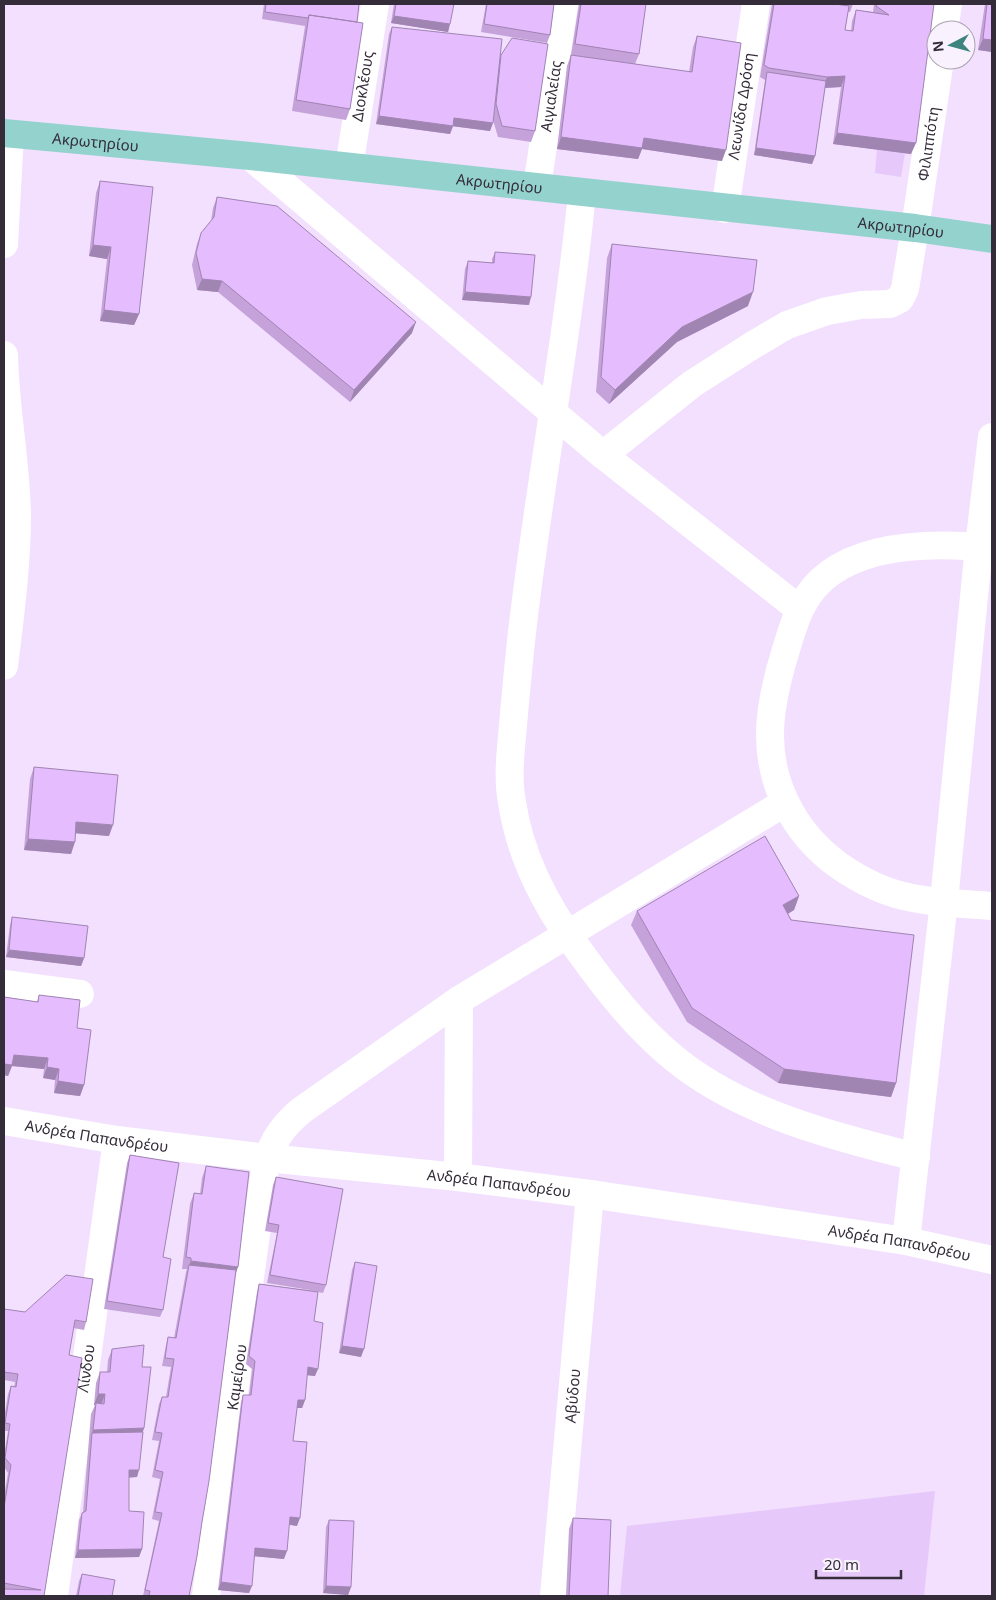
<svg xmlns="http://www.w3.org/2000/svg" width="996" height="1600" viewBox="0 0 996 1600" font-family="'Noto Sans',sans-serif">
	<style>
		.green { fill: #e7c8fb }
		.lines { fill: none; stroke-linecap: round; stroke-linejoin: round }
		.street { stroke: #fff; stroke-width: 28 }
		.primary { stroke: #94d2ce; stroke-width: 28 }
		.wall { fill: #c5a2da }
		.shaded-wall { fill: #a084b2 }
		.building { fill: #e5bcfe; stroke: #a084b2 }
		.labels { text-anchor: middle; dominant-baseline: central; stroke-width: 4; stroke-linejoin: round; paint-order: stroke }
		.street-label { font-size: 15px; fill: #342d39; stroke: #f9f2fe }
	</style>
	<rect width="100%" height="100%" fill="#f2e0fe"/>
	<path class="green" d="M877 149 905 153 901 177 875 173Z
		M935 1491 924 1596H620L627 1526Z"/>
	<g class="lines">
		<g class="street">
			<path d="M944 30 948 4"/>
			<path d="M250 156 603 455 799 609"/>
			<path id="s1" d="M349 167 375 4"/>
			<path id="s2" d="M537 187 564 4"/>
			<path d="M582 193C568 337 540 480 523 624 519 657 516 691 513 725 511 750 507 776 512 802 520 857 547 908 580 952 608 991 638 1029 675 1059 741 1113 835 1137 916 1157"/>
			<path id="s3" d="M725 209 756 4"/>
			<path d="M4 244 10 134"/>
			<path d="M4 355C5 408 16 461 17 515 17 565 10 617 4 666"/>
			<path id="s4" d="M603 455 692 384 753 345 787 325 827 311 861 305 890 304 900 299 905 289 915 228 940 60"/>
			<path d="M992 548C942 543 873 542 830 573 802 593 794 622 785 653 777 679 770 708 770 735 770 791 800 841 847 871 858 878 871 885 884 890 918 903 957 903 992 906"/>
			<path d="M4 984 80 994"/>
			<path id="s5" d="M4 1121 117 1140 267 1158 458 1177 590 1194 906 1241 992 1260"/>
			<path d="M458 1177 459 1000"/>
			<path d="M906 1241 944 901 979 546 992 437"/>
			<path id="s6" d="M54 1596 117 1140"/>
			<path id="s7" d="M206 1596 265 1169C270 1144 282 1126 302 1110L459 1000 784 803"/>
			<path id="s8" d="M554 1596 590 1194"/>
		</g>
		<path class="primary" id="s9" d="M4 133 250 156 915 228 992 239"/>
	</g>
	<path class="wall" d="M264 4H359L357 22 350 109 346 120 292 111 305 26 262 19Z
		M394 4H454L448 32 391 23Z
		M486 4H554L550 35 547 43 481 32Z
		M579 4H646L639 54 635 64 689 72 693 47 697 36 722 161 642 149 638 159 557 149 567 66 571 55Z
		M772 4H853L850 12H848L845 30 851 31 852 21 856 10 873 12 874 4H934L911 154 833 144 841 87 825 88 815 156 812 164 754 155 765 80 760 77Z
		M985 4H992V52L978 50Z
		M392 27 500 58 501 55 535 131 531 142 498 137 493 120 490 131 453 126 450 134 376 124 389 34Z
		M100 181 139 314 134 325 100 321 107 259 89 256 96 193Z
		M217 197 412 333 350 402 218 292 197 290 192 265 197 244 201 233 211 221 213 208Z
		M612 244 748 306 677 342 609 404 596 392 607 258Z
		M495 252 529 305 462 300 465 269 468 261 492 263V259Z
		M34 767 109 836 75 833 71 854 24 850 30 779Z
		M799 896 794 910 788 914 896 1083 891 1097 778 1083 687 1022 631 925 637 911Z
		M12 917 84 958 81 966 6 957 10 925Z
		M39 995 77 1028 84 1085 80 1096 54 1093 55 1080 43 1078 44 1069 12 1066 8 1076 4 1075V997L37 1002Z
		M130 1155 163 1257V1310L160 1317 104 1309 127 1163Z
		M206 1166 238 1267 236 1270 202 1522 189 1596H143L159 1521 152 1519 160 1479 152 1477 159 1441 152 1440 159 1404 162 1397H166L171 1367 162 1366 166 1345 168 1337 174 1338 186 1272 187 1269H182L190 1204 194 1193 200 1194 202 1178Z
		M276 1177 326 1285 323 1293 318 1292 314 1321 315 1376 307 1375 305 1400 302 1408H297L293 1441 297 1526 289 1525 284 1559 255 1556 249 1593 218 1590 241 1402 243 1395H249L252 1369 246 1364 257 1292 259 1284 316 1291 267 1283 277 1233 265 1231 273 1185Z
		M355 1262 361 1357 339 1353 352 1270Z
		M4 1309 86 1322 84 1330 73 1328 69 1355 45 1590 4 1596V1497L8 1473 4 1467V1456L8 1431H4V1419L8 1394 11 1386 14 1387 15 1382 4 1380Z
		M112 1349 142 1367 144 1428 143 1432 137 1477H129V1511L142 1549 139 1557 75 1558 79 1520 82 1513 83 1512 91 1414 95 1405H94L96 1383 100 1372H107L108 1360Z
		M573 1518 608 1596H566L569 1529Z
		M329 1520 351 1587 348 1595 323 1593 326 1527Z
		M82 1574 112 1596H76L79 1581Z"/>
	<path class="shaded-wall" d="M394 16 450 24 448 32 391 23Z
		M983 39 992 40V52L978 50Z
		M845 76 841 87 823 88 827 77Z
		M379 116 453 126 450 134 376 124Z
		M454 118 493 123 490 131 451 126Z
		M837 133 916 143 911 154 833 144Z
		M561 137 644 138 726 150 722 161 642 149 638 159 557 149Z
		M756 148 815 156 812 164 754 155Z
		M93 245 111 247 107 259 89 256Z
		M202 279 222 281 218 292 197 290Z
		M465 292 531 297 529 305 462 300Z
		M753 292 748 306 677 342 609 404 615 390 682 327Z
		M104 310 139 314 134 325 100 321Z
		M416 322 412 333 350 402 354 390Z
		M76 822 113 825 109 836 72 833Z
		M28 839 75 842 71 854 24 850Z
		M799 896 794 910 777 920 783 905Z
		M9 950 84 958 81 966 6 957Z
		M14 1055 48 1058 44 1069 12 1066 8 1076 4 1075V1064Z
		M47 1067 59 1069 55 1080 43 1078Z
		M784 1069 896 1083 891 1097 778 1083Z
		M58 1081 84 1085 80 1096 54 1093Z
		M191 1261 238 1267 234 1278 189 1265Z
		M342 1346 364 1349 361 1357 339 1353Z
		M308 1367 318 1369 315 1376 305 1375Z
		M98 1394H105L101 1405 96 1403 95 1405H94Z
		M298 1400H305L302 1408H295Z
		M144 1428 140 1439 92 1433 93 1430Z
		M129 1470H139L137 1477 126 1478Z
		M290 1517 300 1518 297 1526 287 1524Z
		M255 1548 287 1551 284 1559 252 1556Z
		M142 1549 139 1557 75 1558 78 1550Z
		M221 1582 252 1586 249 1593 218 1590Z
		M326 1586 351 1587 348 1595 323 1593Z"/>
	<path class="building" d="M266 4H359L357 22 309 15 308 18 265 12Z
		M396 4H454L450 24 394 16Z
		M487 4H554L550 35 484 24Z
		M581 4H646L639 54 575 44Z
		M774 4H835L849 6 845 30 853 31 856 10 889 15 876 6 877 4H934L916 143 837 133 845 76 827 77 769 68 764 65Z
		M987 4H992V40L983 39Z
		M309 15 363 23 350 109 296 100Z
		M392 27 502 39 493 123 454 118 453 126 379 116Z
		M697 36 741 43 726 150 644 138 642 148 561 137 571 55 692 72Z
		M512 38 548 44 535 131 502 126 496 104 501 55Z
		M767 72 826 81 815 156 756 148Z
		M100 181 153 187 139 314 104 310 111 247 93 245Z
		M217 197 277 206 416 322 354 390 222 281 202 279 196 253 201 233 214 217Z
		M612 244 757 260 753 292 682 327 615 390 601 377Z
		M495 252 535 255 531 297 465 292 468 261 494 263Z
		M34 767 118 775 113 825 76 822 75 842 28 839Z
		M765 836 799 896 783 905 791 920 914 935 896 1083 784 1069 692 1008 637 911Z
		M12 917 88 926 84 958 9 950Z
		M39 995 80 1000 77 1028 91 1030 84 1085 58 1081 59 1069 47 1067 48 1058 14 1055 12 1065 4 1064V997L38 1002Z
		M130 1155 179 1163 163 1257 171 1259 163 1310 107 1301Z
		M206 1166 249 1172 238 1267 191 1261V1258L186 1257 194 1193 202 1194Z
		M276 1177 343 1189 326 1285 270 1275 279 1225 268 1223Z
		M355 1262 377 1266 364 1349 342 1346Z
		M189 1265 236 1270 209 1481 202 1522 197 1556 189 1596H149L150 1591 145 1590 162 1513 155 1512 163 1472 155 1470 162 1433 155 1432 162 1397H168L174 1359 165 1358 168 1337 176 1338Z
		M66 1275 93 1279 86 1322 75 1320 69 1355 82 1358 44 1596H4V1589L41 1590 4 1583V1507L11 1465 5 1458 10 1424 5 1423 11 1386 16 1387 18 1374 4 1372V1309L25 1312Z
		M259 1284 318 1292 314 1321 323 1323 318 1369 308 1367 305 1400H298L293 1441 307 1442 300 1518 290 1517 287 1551 255 1548 252 1586 221 1582 243 1395H251L255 1361 249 1356Z
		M144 1345 142 1367H151L144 1428 93 1430 96 1403 104 1404 105 1394H98L100 1372H110L112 1349Z
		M143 1432 139 1470H129V1511L144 1512 142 1549 78 1550 82 1513 86 1511 92 1433Z
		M573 1518 611 1520 608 1596H569Z
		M329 1520 354 1521 351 1587 326 1586Z
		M82 1574 115 1580 112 1596H78Z"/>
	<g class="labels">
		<g class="street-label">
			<text stroke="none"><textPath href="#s1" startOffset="82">Διοκλέους</textPath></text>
			<text stroke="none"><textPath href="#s2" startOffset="92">Αιγιαλείας</textPath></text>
			<text stroke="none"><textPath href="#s3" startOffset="104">Λεωνίδα Δρόση</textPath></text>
			<text stroke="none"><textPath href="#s9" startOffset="92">Ακρωτηρίου</textPath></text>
			<text stroke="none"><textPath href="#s4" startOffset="501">Φιλιππότη</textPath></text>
			<text stroke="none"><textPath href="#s9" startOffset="498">Ακρωτηρίου</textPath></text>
			<text stroke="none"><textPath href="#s9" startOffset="902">Ακρωτηρίου</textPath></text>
			<text stroke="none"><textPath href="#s5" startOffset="94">Ανδρέα Παπανδρέου</textPath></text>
			<text stroke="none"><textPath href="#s5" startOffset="499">Ανδρέα Παπανδρέου</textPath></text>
			<text stroke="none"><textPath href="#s5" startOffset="904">Ανδρέα Παπανδρέου</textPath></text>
			<text stroke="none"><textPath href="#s6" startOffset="230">Λίνδου</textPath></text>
			<text stroke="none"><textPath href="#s7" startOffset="221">Καμείρου</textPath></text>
			<text stroke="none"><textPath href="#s8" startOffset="201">Αβύδου</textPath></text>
		</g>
	</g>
	<rect width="996" height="1600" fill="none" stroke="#342d39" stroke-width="10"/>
	<g transform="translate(951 45) rotate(264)"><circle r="24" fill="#f9f2fe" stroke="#aaa3af"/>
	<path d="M0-4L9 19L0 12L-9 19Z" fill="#3d847f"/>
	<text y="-8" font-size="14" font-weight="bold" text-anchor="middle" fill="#342d39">N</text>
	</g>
	<path d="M816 1570v8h85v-8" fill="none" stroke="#342d39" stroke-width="2.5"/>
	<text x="824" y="1570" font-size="15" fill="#342d39" stroke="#f9f2fe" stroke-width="4" paint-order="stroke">20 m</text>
</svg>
